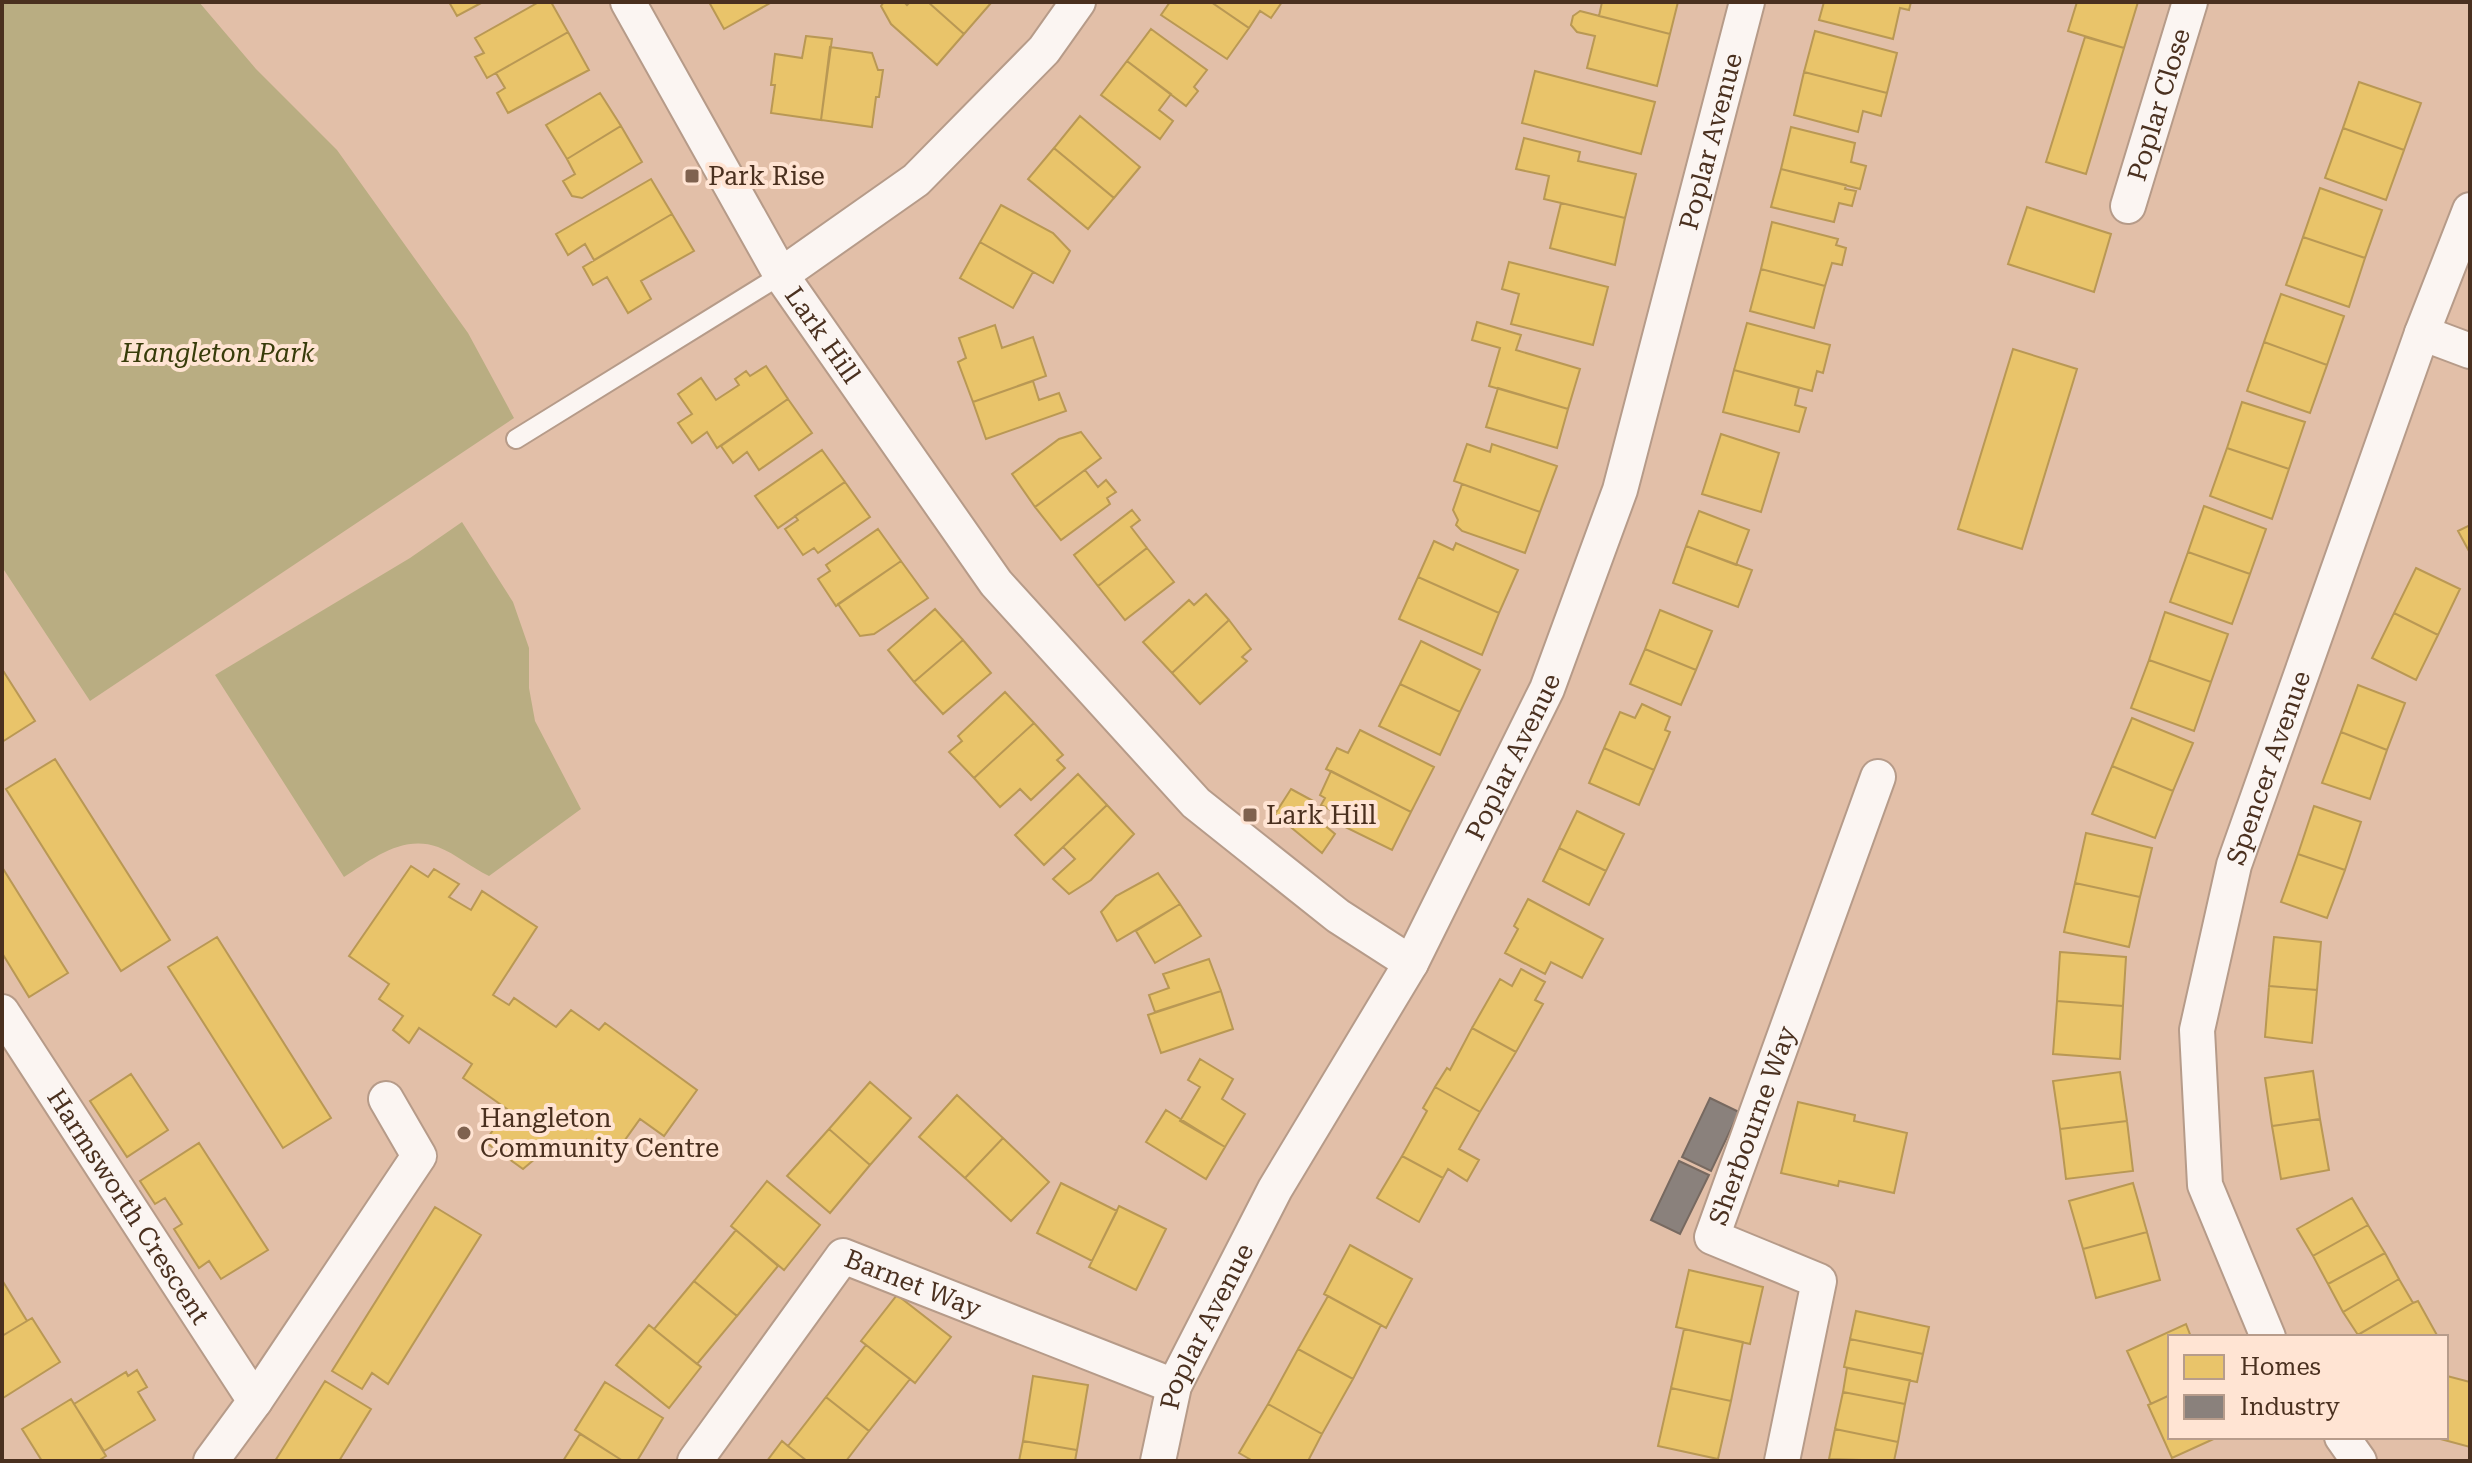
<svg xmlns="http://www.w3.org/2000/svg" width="2472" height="1463" viewBox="0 0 2472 1463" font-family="'Roboto Serif',serif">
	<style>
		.green { fill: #b9ad82 }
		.homes { fill: #e9c46a; stroke: #b99854; stroke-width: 2 }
		.industry { fill: #8a817c; stroke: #776960; stroke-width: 2 }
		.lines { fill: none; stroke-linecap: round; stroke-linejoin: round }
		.service-casing { stroke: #b69b89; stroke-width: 22 }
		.minor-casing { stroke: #b69b89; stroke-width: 38 }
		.service { stroke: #fbf5f2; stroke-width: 18 }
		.minor { stroke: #fbf5f2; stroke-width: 34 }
		.poi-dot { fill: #7f624f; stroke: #ffe4d3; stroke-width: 3 }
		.labels { text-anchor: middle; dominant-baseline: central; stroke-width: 8; stroke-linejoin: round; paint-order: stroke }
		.street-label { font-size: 26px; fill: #4a301f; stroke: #ffe4d3 }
		.poi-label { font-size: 26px; fill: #4a301f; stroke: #ffe4d3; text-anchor: start }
		.park-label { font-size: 26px; font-style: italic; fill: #383c0a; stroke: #ffe4d3 }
	</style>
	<rect width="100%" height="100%" fill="#e2bfa8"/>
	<path class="green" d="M2 2H199L256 69 337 150 468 333 514 418 90 701 2 567Z
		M462 522 513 602 529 648V688L535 721 581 809 489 876C472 868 456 854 438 847 403 834 372 859 344 877L215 675 410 558Z"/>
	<path class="homes" d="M449 2H483L457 16Z
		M539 2H551L568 32 487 78 475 57 484 53 475 38Z
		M709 2H772L724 29Z
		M884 2H904L907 5 910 2H928L964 34 937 65 891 24 881 6Z
		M928 2H990L991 3 964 34Z
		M1170 2H1211L1249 28 1227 59 1161 15Z
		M1211 2H1282L1271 18 1260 11 1249 28Z
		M1602 2H1678L1670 34 1599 16Z
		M1824 2H1911L1909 10 1900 8 1893 39 1819 20Z
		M2077 2H2138L2124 48 2068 31Z
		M1580 11 1670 34 1657 86 1587 68 1595 36 1577 32 1571 25 1573 16Z
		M1151 29 1207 70 1194 87 1198 91 1186 106 1127 61Z
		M1815 31 1897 53 1887 93 1804 72Z
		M568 32 589 70 508 113 497 93 505 88 496 73Z
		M806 36 832 39 821 120 771 113 775 85H771L775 54 802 58Z
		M2085 37 2124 48 2086 174 2046 162Z
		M830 47 872 53 878 70H883L879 97H876L872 127 821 120Z
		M1127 61 1171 94 1159 110 1173 121 1160 139 1101 95Z
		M1535 71 1655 102 1641 154 1522 123Z
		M1804 72 1887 93 1881 116 1863 111 1858 132 1794 115Z
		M2359 82 2421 103 2404 150 2343 128Z
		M600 93 621 126 567 159 546 125Z
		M1080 116 1140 167 1114 198 1054 148Z
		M621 126 642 162 582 198 572 196 563 181 575 174 567 159Z
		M1791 127 1855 143 1851 162 1866 166 1860 189 1781 169Z
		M2343 128 2404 150 2386 200 2325 178Z
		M1524 138 1580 152 1578 161 1636 174 1625 218 1544 199 1549 176 1516 169Z
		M1054 148 1114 198 1088 229 1028 179Z
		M1781 169 1846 185 1845 189 1856 191 1852 206 1839 203 1834 222 1771 207Z
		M651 179 672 214 594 260 585 244 568 255 556 234Z
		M2320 188 2382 210 2365 258 2303 237Z
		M1561 203 1625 218 1615 265 1550 248Z
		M1001 205 1053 233 1070 251 1053 283 980 242Z
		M2027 207 2111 234 2094 292 2008 264Z
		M672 214 694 251 641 281 651 299 628 313 607 277 593 285 583 267Z
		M1772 222 1838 239 1836 245 1846 248 1842 265 1832 263 1825 286 1761 269Z
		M2303 237 2365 258 2349 307 2286 285Z
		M980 242 1033 272 1013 308 960 278Z
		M1509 262 1608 287 1593 345 1511 324 1519 294 1502 289Z
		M1761 269 1825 286 1814 328 1750 311Z
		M2281 294 2344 316 2327 365 2264 342Z
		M1477 322 1521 335 1516 350 1580 369 1568 409 1489 386 1500 348 1472 340Z
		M1747 323 1830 345 1823 373 1817 371 1812 391 1734 370Z
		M995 325 1002 348 1033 337 1046 376 973 402 958 362 966 358 959 338Z
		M2264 342 2327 365 2310 413 2247 391Z
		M2013 349 2077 369 2022 549 1958 529Z
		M766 366 788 399 717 448 707 432 692 443 678 423 692 414 678 394 701 378 716 400 739 385 735 379 746 371 750 376Z
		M1734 370 1799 388 1795 405 1806 408 1799 432 1723 412Z
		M1033 381 1039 400 1059 393 1066 411 986 439 973 402Z
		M1498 388 1568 409 1557 448 1486 427Z
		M788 399 812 433 759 470 747 452 733 463 721 446Z
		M2242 402 2305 422 2289 469 2227 448Z
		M1081 432 1101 458 1035 507 1012 474 1059 439Z
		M1721 434 1779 453 1761 512 1702 494Z
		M1467 444 1490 452 1492 444 1557 466 1540 512 1454 481Z
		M2227 448 2289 469 2272 519 2210 496Z
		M822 450 845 482 778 528 755 496Z
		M1085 470 1098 487 1106 480 1116 492 1107 498 1110 504 1061 540 1035 507Z
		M845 482 870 517 818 553 814 548 803 555 785 529 798 520 795 516Z
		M1462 484 1540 512 1525 553 1462 531 1456 525 1458 520 1453 510Z
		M2204 506 2266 529 2250 574 2188 552Z
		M1132 510 1140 520 1131 527 1147 548 1098 586 1074 555Z
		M1699 511 1749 530 1736 565 1686 546Z
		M2470 525V553L2458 531Z
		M878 529 901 561 836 606 818 579 830 571 826 565Z
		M1434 541 1453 550 1456 543 1518 570 1499 613 1418 577Z
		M1686 546 1752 570 1738 607 1673 583Z
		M1147 548 1174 582 1125 620 1098 586Z
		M2188 552 2250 574 2232 624 2170 602Z
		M901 561 928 598 874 634 860 636 838 604Z
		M2416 568 2460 589 2438 635 2394 613Z
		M1418 577 1499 613 1482 655 1399 619Z
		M1206 594 1229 620 1172 673 1143 642 1189 600 1194 605Z
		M935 609 963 640 914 682 888 650Z
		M1660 610 1712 631 1696 670 1645 649Z
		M2165 612 2228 634 2211 682 2149 660Z
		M2394 613 2438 635 2416 680 2372 658Z
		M1229 620 1251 649 1242 657 1247 661 1200 704 1172 673Z
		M963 640 991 673 943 714 914 682Z
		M1421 641 1480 670 1460 712 1400 684Z
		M1645 649 1696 670 1681 705 1630 684Z
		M2149 660 2211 682 2194 731 2131 708Z
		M2 669 35 721 2 742Z
		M1400 684 1460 712 1440 755 1379 726Z
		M2358 685 2405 703 2387 750 2341 732Z
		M1005 692 1034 723 974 778 949 752 962 741 958 736Z
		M1642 704 1670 717 1665 730 1670 732 1654 770 1604 748 1620 712 1635 718Z
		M2132 718 2193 743 2173 791 2112 766Z
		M1034 723 1063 755 1057 760 1065 768 1031 800 1020 789 1000 807 974 778Z
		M1360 730 1434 767 1411 812 1326 769 1337 748 1348 753Z
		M2341 732 2387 750 2370 799 2322 783Z
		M1604 748 1654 770 1639 805 1589 783Z
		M55 759 170 940 121 971 6 789Z
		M2112 766 2173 791 2155 838 2092 814Z
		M1331 771 1411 812 1392 850 1333 821 1337 813 1321 805 1325 798 1320 795Z
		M1078 774 1107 805 1044 865 1015 835Z
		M1291 789 1315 802 1309 812 1335 834 1322 853 1275 814Z
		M1107 805 1134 834 1091 880 1069 894 1053 879 1075 859 1063 847Z
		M2314 806 2361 822 2345 870 2298 854Z
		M1577 811 1624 834 1606 871 1559 848Z
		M2086 833 2152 848 2140 897 2075 883Z
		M1559 848 1606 871 1589 905 1543 881Z
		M2298 854 2345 870 2327 918 2281 902Z
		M411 866 428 877 434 869 459 884 449 897 471 910 482 891 537 927 493 995 509 1005 514 998 556 1027 571 1010 599 1030 605 1023 697 1090 664 1136 640 1119 612 1158 587 1140 577 1155 555 1142 523 1169 485 1142 507 1109 463 1078 472 1064 419 1028 409 1043 393 1030 403 1016 379 999 389 984 349 956Z
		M2 867 68 973 29 997 2 953Z
		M1158 873 1180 904 1117 941 1101 912 1116 896Z
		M2075 883 2140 897 2129 947 2064 932Z
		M1528 899 1603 939 1582 978 1551 962 1545 974 1505 953 1518 929 1514 926Z
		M1180 904 1201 936 1155 963 1136 931Z
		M217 937 331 1118 283 1148 168 967Z
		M2274 937 2321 942 2317 990 2269 986Z
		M2060 952 2126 957 2123 1006 2057 1001Z
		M1209 959 1221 991 1155 1012 1149 995 1169 988 1163 974Z
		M1521 969 1545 982 1535 1000 1543 1004 1516 1052 1472 1028 1500 979 1512 986Z
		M2269 986 2317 990 2312 1043 2265 1037Z
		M1221 991 1233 1029 1161 1053 1148 1015Z
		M2057 1001 2123 1006 2120 1059 2053 1054Z
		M1472 1028 1516 1052 1480 1112 1435 1087 1447 1068 1450 1070Z
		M1200 1059 1233 1079 1222 1099 1245 1114 1225 1147 1180 1121 1200 1087 1188 1080Z
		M2313 1071 2320 1119 2272 1126 2265 1078Z
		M2120 1072 2127 1121 2060 1129 2053 1081Z
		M131 1074 168 1130 127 1157 90 1101Z
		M870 1082 911 1118 870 1165 829 1129Z
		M1435 1087 1480 1112 1459 1149 1479 1160 1467 1181 1448 1169 1443 1178 1402 1156 1427 1111 1423 1108Z
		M957 1095 1003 1138 965 1178 919 1137Z
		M1798 1102 1855 1115 1854 1121 1907 1133 1894 1193 1839 1181 1838 1186 1781 1173Z
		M1166 1110 1225 1147 1206 1179 1146 1142Z
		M2320 1119 2329 1170 2281 1179 2272 1126Z
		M2127 1121 2133 1171 2066 1179 2060 1129Z
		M829 1129 870 1165 830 1213 787 1176Z
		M1003 1138 1049 1182 1011 1221 965 1178Z
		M199 1143 268 1250 221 1279 209 1261 199 1268 174 1229 182 1224 165 1198 155 1204 140 1181Z
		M1402 1156 1443 1178 1419 1222 1377 1198Z
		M767 1181 820 1225 784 1270 731 1226Z
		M1061 1183 1117 1211 1092 1261 1037 1233Z
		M2133 1183 2147 1232 2083 1249 2069 1201Z
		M2352 1198 2368 1225 2313 1256 2297 1229Z
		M1119 1206 1166 1229 1136 1290 1089 1267Z
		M435 1207 481 1235 388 1384 372 1373 362 1389 332 1371Z
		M2368 1225 2385 1253 2328 1284 2313 1256Z
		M736 1230 778 1266 737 1316 694 1281Z
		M2147 1232 2160 1280 2096 1298 2083 1249Z
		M1350 1245 1412 1279 1386 1328 1324 1294Z
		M2385 1253 2399 1279 2343 1312 2328 1284Z
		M1689 1270 1763 1287 1750 1344 1676 1327Z
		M2399 1279 2413 1303 2358 1335 2343 1312Z
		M2 1280 27 1321 2 1336Z
		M694 1281 737 1316 697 1364 654 1329Z
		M897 1295 951 1337 915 1383 861 1341Z
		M1328 1296 1381 1325 1353 1379 1298 1349Z
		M2418 1301 2438 1337H2354L2413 1303Z
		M1856 1311 1929 1327 1923 1354 1850 1339Z
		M32 1318 60 1362 3 1398 2 1336Z
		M2186 1324 2191 1337H2170V1395L2151 1404 2127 1351Z
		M649 1325 701 1367 669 1408 616 1365Z
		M1684 1329 1743 1342 1731 1401 1671 1388Z
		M1850 1339 1923 1354 1917 1382 1844 1367Z
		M866 1345 910 1379 869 1431 826 1397Z
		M1298 1349 1353 1379 1322 1434 1268 1404Z
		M1847 1368 1910 1380 1905 1404 1843 1392Z
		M137 1370 147 1387 138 1392 155 1420 104 1451 74 1404 126 1372 128 1376Z
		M1033 1376 1088 1385 1077 1450 1023 1441Z
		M2447 1376 2470 1382V1447L2433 1437H2446Z
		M325 1381 371 1409 339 1461H275Z
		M605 1382 663 1418 637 1461H623L575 1430Z
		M1671 1388 1731 1401 1718 1459 1658 1446Z
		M1843 1392 1905 1404 1898 1442 1835 1429Z
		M2170 1395V1437H2218L2172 1458 2148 1405Z
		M826 1397 869 1431 846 1461H807L788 1446Z
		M71 1399 106 1456 98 1461H42L22 1429Z
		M1268 1404 1322 1434 1308 1461H1253L1239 1453Z
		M1835 1429 1898 1442 1894 1461 1829 1459Z
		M580 1434 623 1461H563Z
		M782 1441 788 1446 807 1461H767Z
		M1023 1441 1077 1450 1075 1461H1019Z"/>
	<path class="industry" d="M1710 1098 1739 1112 1711 1171 1682 1157Z
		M1679 1161 1709 1175 1680 1234 1651 1220Z"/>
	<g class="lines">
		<g class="service-casing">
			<path id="service" d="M516 439 781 275"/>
		</g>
		<g class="minor-casing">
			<g id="minor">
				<path id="s1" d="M628 2 781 275 996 583 1196 803 1338 916 1411 963"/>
				<path id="s2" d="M2128 206 2190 2"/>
				<path d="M781 275 916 180 1044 50 1078 2"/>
				<path d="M2422 333 2470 351"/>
				<path id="s3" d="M2 1012 255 1401 211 1461"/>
				<path id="s4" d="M2268 1337 2205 1185 2197 1030 2234 865 2422 333 2470 210"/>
				<path d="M255 1401 419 1156 386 1099"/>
				<path d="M2342 1437 2359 1461"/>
				<path id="s5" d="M695 1461 843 1256 1174 1386"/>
				<path id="s6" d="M1158 1461 1174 1386 1275 1189 1411 963 1547 689 1620 490 1747 2"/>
				<path id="s7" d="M1782 1461 1819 1281 1712 1237 1878 777"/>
			</g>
		</g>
		<use href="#service" class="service"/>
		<use href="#minor" class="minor"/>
	</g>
	<g class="poi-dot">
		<rect x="684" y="168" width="16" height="16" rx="4"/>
		<rect x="1242" y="807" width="16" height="16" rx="4"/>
		<circle cx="464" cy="1133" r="8"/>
	</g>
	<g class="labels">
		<g class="street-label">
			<text stroke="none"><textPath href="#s2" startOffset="106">Poplar Close</textPath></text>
			<text stroke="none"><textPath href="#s6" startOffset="1440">Poplar Avenue</textPath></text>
			<text stroke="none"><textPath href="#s1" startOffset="386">Lark Hill</textPath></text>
			<text stroke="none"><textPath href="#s6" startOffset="792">Poplar Avenue</textPath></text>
			<text stroke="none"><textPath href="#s4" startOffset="592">Spencer Avenue</textPath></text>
			<text stroke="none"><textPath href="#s7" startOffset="418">Sherbourne Way</textPath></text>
			<text stroke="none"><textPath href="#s3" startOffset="232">Harmsworth Crescent</textPath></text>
			<text stroke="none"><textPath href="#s5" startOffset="328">Barnet Way</textPath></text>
			<text stroke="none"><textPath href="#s6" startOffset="144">Poplar Avenue</textPath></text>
		</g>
		<g class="poi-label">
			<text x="708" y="176">Park Rise</text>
			<text x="1266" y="815">Lark Hill</text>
			<text x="480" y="1118">Hangleton<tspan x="480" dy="30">Community Centre</tspan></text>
		</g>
		<g class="park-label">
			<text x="218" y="353">Hangleton Park</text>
		</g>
	</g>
	<rect width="2472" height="1463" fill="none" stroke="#4a301f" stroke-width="8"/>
	<rect x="2168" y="1335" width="280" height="104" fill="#ffe4d3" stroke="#b79c8b" stroke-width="2"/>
	<rect x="2184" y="1355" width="40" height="24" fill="#e9c46a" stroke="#b79c8b" stroke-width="2"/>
	<text x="2240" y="1375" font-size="24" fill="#4a301f">Homes</text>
	<rect x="2184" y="1395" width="40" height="24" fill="#8a817c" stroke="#b79c8b" stroke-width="2"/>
	<text x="2240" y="1415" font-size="24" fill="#4a301f">Industry</text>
</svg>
